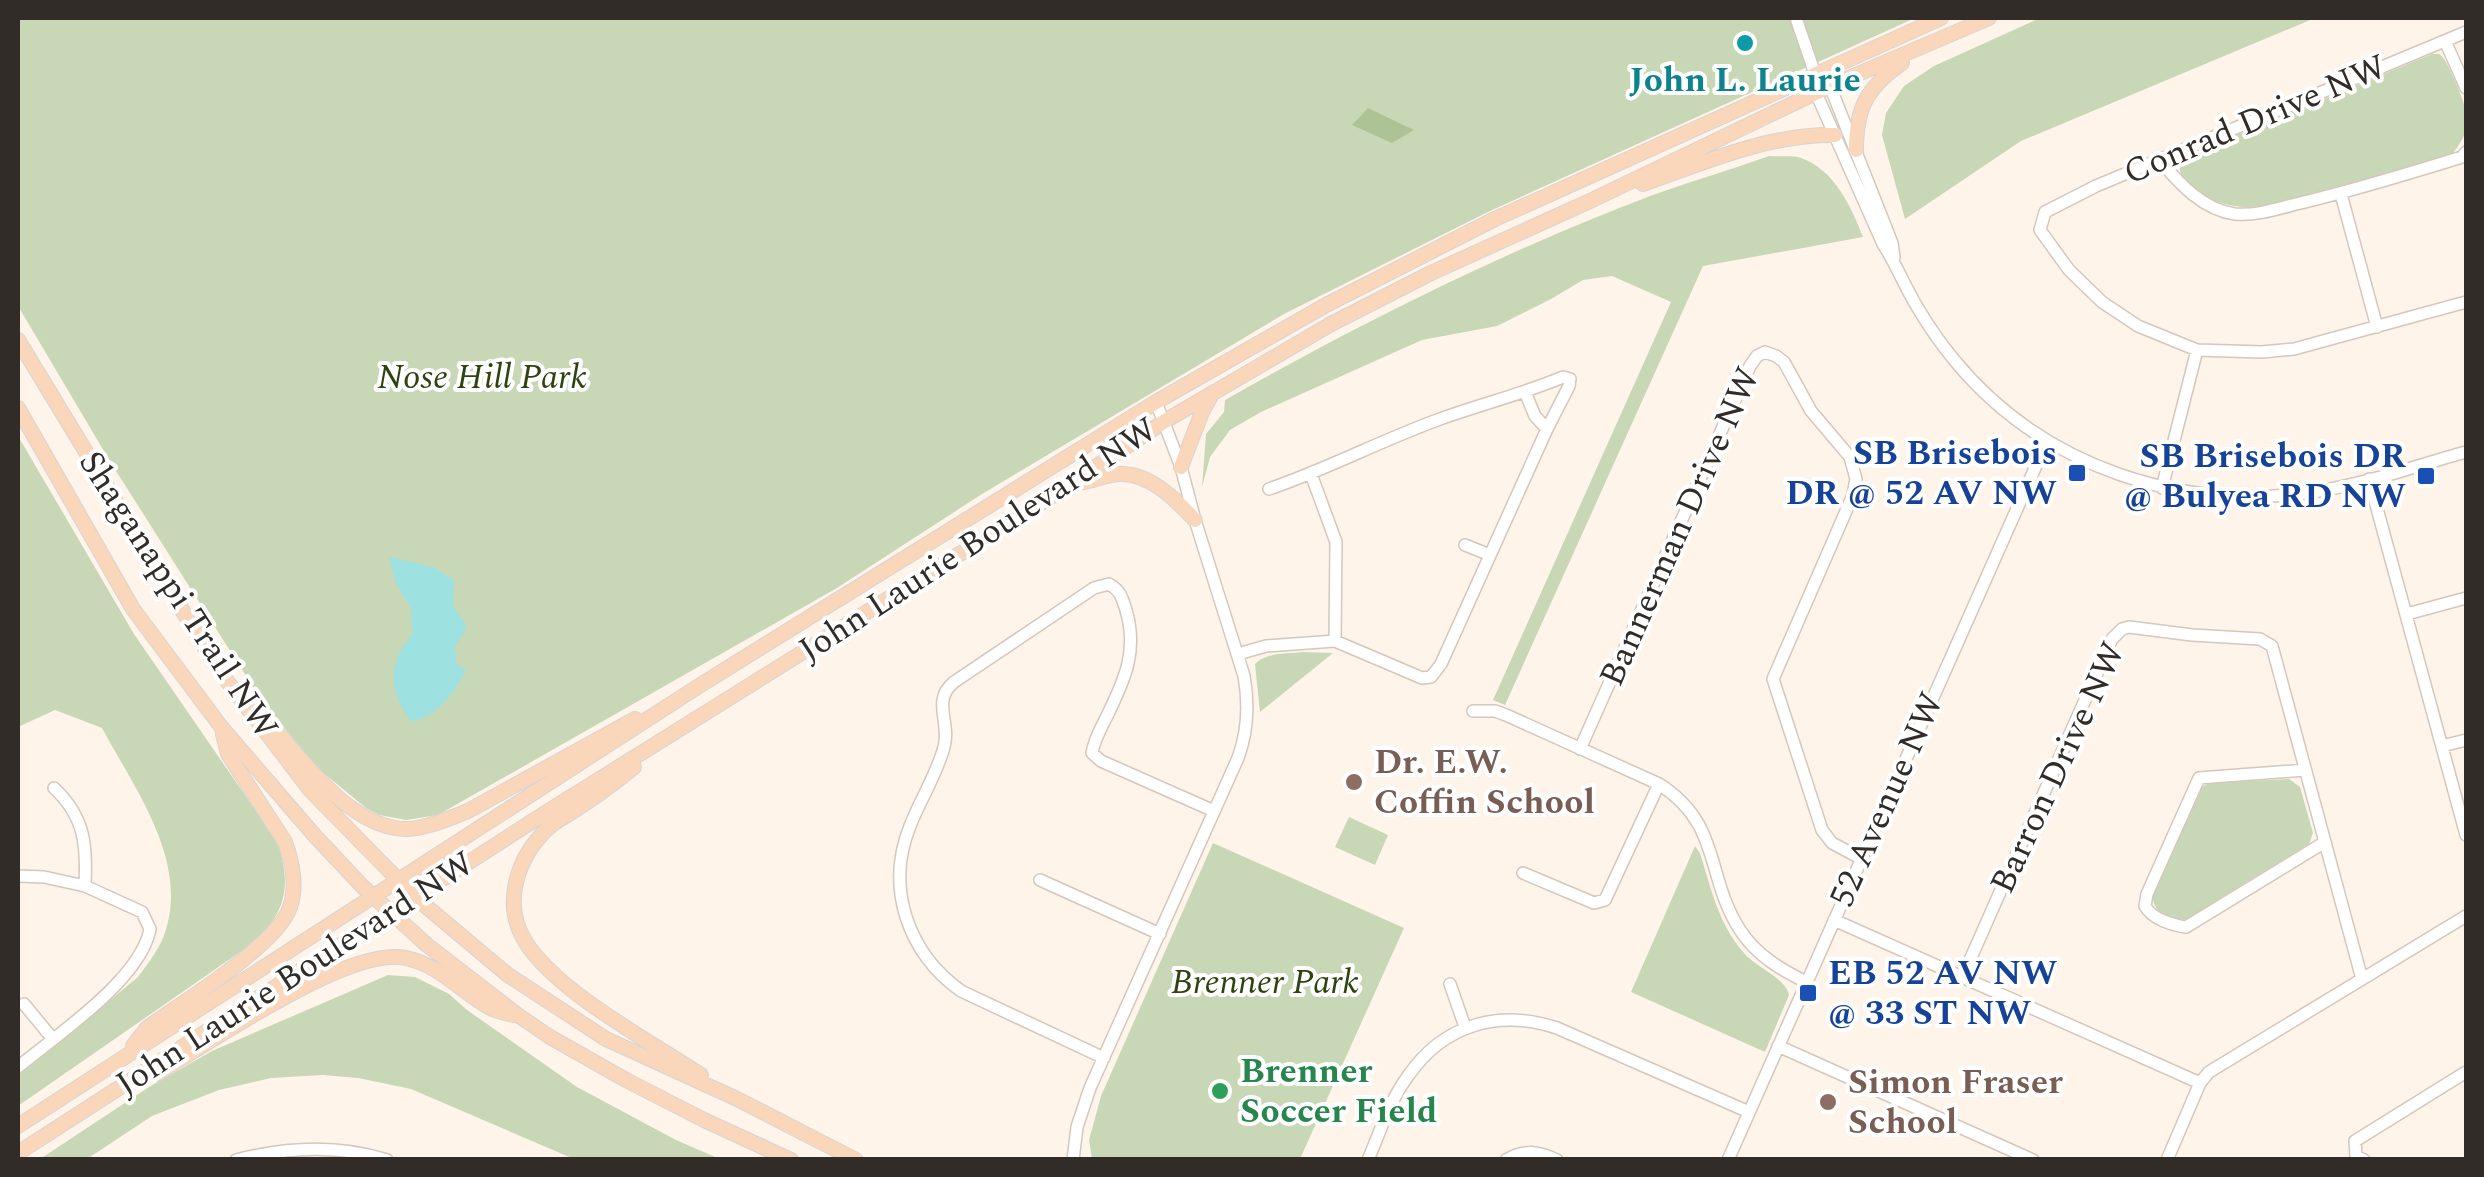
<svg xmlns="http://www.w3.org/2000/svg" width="2484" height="1177" viewBox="0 0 2484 1177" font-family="Spectral,serif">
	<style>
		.green { fill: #c8d8b6 }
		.forest { fill: #aec395 }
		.water { fill: #9de1e0 }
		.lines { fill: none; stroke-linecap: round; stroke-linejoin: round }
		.minor-casing { stroke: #d4c7bb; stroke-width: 14 }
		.major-casing { stroke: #d6d5d4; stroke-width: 16 }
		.minor { stroke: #fff; stroke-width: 11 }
		.major { stroke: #fad6bb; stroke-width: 14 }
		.culture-dot { fill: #0f9aa8; stroke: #fff; stroke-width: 4 }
		.transit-dot { fill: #1a4fb4; stroke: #fff; stroke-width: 4 }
		.education-dot { fill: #8d6e63; stroke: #fff; stroke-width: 4 }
		.leisure-dot { fill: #2e9e5b; stroke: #fff; stroke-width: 4 }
		.labels { text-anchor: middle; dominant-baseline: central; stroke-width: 8; stroke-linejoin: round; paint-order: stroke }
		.culture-label { font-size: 35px; font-weight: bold; fill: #0d838f; stroke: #fff }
		.street-label { font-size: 35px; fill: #312c27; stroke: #fff }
		.park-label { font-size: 35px; font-style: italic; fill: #2f4310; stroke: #fff }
		.transit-label { font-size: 35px; font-weight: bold; fill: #164399; stroke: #fff; text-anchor: end }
		.education-label { font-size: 35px; font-weight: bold; fill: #785e54; stroke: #fff; text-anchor: start }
		.leisure-label { font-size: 35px; font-weight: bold; fill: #27864d; stroke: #fff; text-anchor: start }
	</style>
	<rect width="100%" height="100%" fill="#fff4ea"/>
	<path class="green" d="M18 18H1915L1490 211 1284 314 982 494 837 588 438 815 406 820 379 815 366 808 315 766 258 695 111 463 18 306Z
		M2040 18H2315L2021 141 1905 219 1882 135 1886 113 1904 86 1934 66Z
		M2432 54H2440C2448 63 2451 72 2456 83 2469 114 2474 131 2449 157L2272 204C2265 205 2256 207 2248 207 2224 208 2170 190 2181 158Z
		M1769 156C1779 157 1792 155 1801 158 1834 169 1852 208 1863 237L1703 266 1505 705 1493 700 1671 302 1612 276 1583 280 1551 299 1497 326 1422 340 1261 412 1230 430 1210 457 1202 487 1206 434 1224 412 1225 400C1362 322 1505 251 1653 195 1691 181 1731 170 1769 156Z
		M18 436 134 634 278 843C290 884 288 906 259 939L18 1106V1076L138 977C147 965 157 952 163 938 192 864 135 790 102 728L55 710 18 727Z
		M1303 652 1333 653 1260 712 1255 664C1266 652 1287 654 1303 652Z
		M2289 779 2300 787 2313 833 2309 844 2185 920C2169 920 2151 912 2153 894L2202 787 2209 783Z
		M1349 817 1388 835 1375 865 1335 847Z
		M1213 843 1404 928 1300 1159H1092L1089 1140 1101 1096Z
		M1695 846 1700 853C1711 888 1719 926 1745 954 1757 968 1786 978 1789 995L1765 1052 1631 992Z
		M388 975 415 977 449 994 467 1010 577 1087 676 1140 720 1159H574L411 1089 358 1078 323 1075 271 1078 219 1090 152 1116 87 1159H40L149 1087 212 1051Z"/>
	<path class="forest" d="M1368 108 1414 130 1392 143 1352 125Z"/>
	<path class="water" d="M389 557 433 567 454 580 453 605 467 627 455 647 456 664 466 670C456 691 435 720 410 721 390 689 386 665 412 635L411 608 396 583Z"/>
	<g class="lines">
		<g class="minor-casing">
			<path id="minor" d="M1797 21 1815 74 1816 93 1883 244C1896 264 1904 285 1916 305 1927 324 1941 344 1955 361 2044 468 2183 513 2319 491 2369 483 2418 465 2466 452
				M2466 32 2096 186 2045 212 2040 230 2069 270 2102 302 2138 326 2197 350 2262 352 2294 349 2466 302
				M2445 41 2466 88
				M1824 81 1830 86 1892 243 1894 257
				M2160 161C2179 183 2203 210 2235 214 2255 216 2277 209 2296 204 2352 191 2407 174 2462 157L2466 152
				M2341 194 2377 327
				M1525 392 1535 416 1547 429
				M1311 474 1336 542 1335 641
				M2369 479 2466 835
				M2162 488 2197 350
				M1465 545 1490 555
				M2407 614 2466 598
				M1238 654 1266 646 1335 641 1422 678 1431 677 1441 664 1547 429 1569 386 1570 379 1563 377C1523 394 1481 404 1440 419 1382 440 1327 469 1269 489
				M1473 711H1495L1506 715 1659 784C1722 824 1705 876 1740 930 1756 955 1780 969 1806 982
				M2442 746 2466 740
				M1580 749 1750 366 1757 356 1765 352 1776 356 1784 362 1811 411 1850 457 1856 479 1853 495 1773 679 1822 830 1832 843 1862 859
				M2305 770 2199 778 2147 894 2145 906C2152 919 2172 925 2186 927L2325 842
				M54 788C85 817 87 845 85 886
				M1523 873 1594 903 1605 900 1659 784
				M18 876 44 877 85 886 142 912 150 929C141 979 57 1035 18 1067
				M1040 880 1160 934
				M1834 920 2200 1083
				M1962 978 2112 639 2122 629 2129 627 2192 635 2260 639 2272 646 2362 979
				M1450 984 1465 1027
				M24 1004 52 1038
				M1778 1046 2033 1160
				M1104 1058 961 991C908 953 885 888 910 826 920 800 937 774 944 747 951 722 931 701 954 682L1094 588 1109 584C1121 591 1122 598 1126 610 1138 651 1125 679 1107 716 1101 728 1094 740 1092 753L1101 761 1214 811
				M236 1160C287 1147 337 1144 387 1160
				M1073 1160 1077 1127 1090 1088 1238 758C1248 731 1249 704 1244 676L1195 520 1181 467 1156 402
				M1368 1160C1380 1132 1390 1100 1408 1076 1444 1024 1499 1009 1557 1028L1749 1112
				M1506 1160C1524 1149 1538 1151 1557 1160
				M1728 1160 2047 441
				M2167 1160 2200 1083 2209 1072 2466 916
				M2364 1160 2356 1156 2355 1141 2466 1072"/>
		</g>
		<g class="major-casing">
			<path id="major" d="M1856 150C1856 108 1867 87 1902 63
				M1643 184C1706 162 1768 134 1835 135
				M18 340 218 669 310 790 415 897 508 975 606 1039 735 1098 856 1160
				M18 408 133 609 222 728 315 836 363 887 427 945 519 1016 550 1037 626 1080 704 1120 791 1160
				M1181 467 1202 412 1212 394
				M1071 483C1091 484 1101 475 1119 474 1149 472 1176 500 1195 520
				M269 723C304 761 351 830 408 829 428 828 450 818 468 811L635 719
				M634 767C616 782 598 795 578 808 568 815 555 821 547 829 517 858 502 904 525 941 555 991 651 1042 701 1075
				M133 1046 147 1028C183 1002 270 949 288 912 298 891 293 863 285 842L228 754 223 734
				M156 1074C209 1044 349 945 406 958 440 965 462 993 492 1009 499 1012 507 1013 514 1015
				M18 1126 702 684 1156 402 1326 305 1495 219 1941 18
				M18 1153 539 817 1046 500 1165 421 1331 324 1431 273 1590 201 1830 86 1989 18"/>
		</g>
		<use href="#minor" class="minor"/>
		<use href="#major" class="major"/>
	</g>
	<circle class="culture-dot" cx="1745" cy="43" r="10"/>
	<g class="transit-dot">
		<rect x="2067" y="463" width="20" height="20" rx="5"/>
		<rect x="2416" y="466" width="20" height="20" rx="5"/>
		<rect x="1798" y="983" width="20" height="20" rx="5"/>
	</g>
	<g class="education-dot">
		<circle cx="1354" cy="782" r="10"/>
		<circle cx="1828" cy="1102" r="10"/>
	</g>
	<circle class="leisure-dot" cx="1220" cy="1091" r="10"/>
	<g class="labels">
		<g class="culture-label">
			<text x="1745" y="80">John L. Laurie</text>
		</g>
		<g class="street-label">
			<text transform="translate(2255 120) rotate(-23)">Conrad Drive NW</text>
			<text transform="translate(1680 527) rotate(-66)">Bannerman Drive NW</text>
			<text transform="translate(978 540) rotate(-33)">John Laurie Boulevard NW</text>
			<text transform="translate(178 595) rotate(57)">Shaganappi Trail NW</text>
			<text transform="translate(2058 768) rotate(-65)">Barron Drive NW</text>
			<text transform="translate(1887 800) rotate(-66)">52 Avenue NW</text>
			<text transform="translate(295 974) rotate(-33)">John Laurie Boulevard NW</text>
		</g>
		<g class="park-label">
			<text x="482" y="377">Nose Hill Park</text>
			<text x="1265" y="982">Brenner Park</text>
		</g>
		<g class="transit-label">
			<text x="2057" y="453">SB Brisebois<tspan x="2057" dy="40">DR @ 52 AV NW</tspan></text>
			<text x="2406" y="456">SB Brisebois DR<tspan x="2406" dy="40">@ Bulyea RD NW</tspan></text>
			<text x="1828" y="973" text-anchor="start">EB 52 AV NW<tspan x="1828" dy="40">@ 33 ST NW</tspan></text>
		</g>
		<g class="education-label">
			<text x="1374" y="762">Dr. E.W.<tspan x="1374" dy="40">Coffin School</tspan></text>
			<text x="1848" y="1082">Simon Fraser<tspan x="1848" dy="40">School</tspan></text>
		</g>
		<g class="leisure-label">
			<text x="1240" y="1071">Brenner<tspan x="1240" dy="40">Soccer Field</tspan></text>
		</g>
	</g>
	<rect width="2484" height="1177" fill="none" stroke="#312c27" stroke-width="40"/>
</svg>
